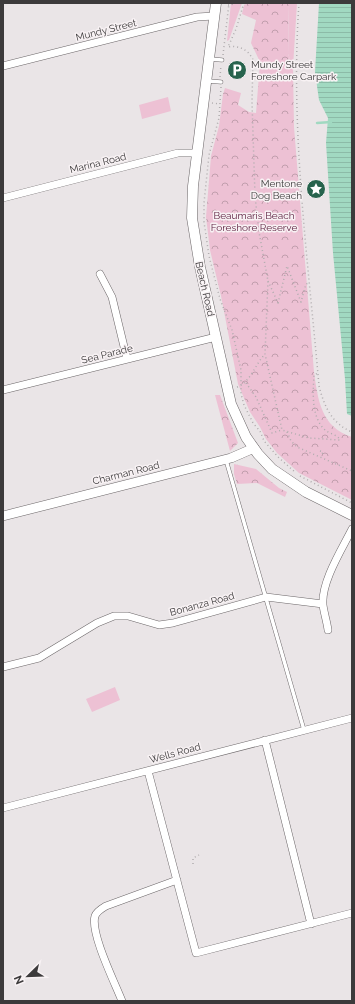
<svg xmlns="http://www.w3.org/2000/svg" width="355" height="1004" viewBox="0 0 355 1004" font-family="Raleway,sans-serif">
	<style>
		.grass { fill: #edc1d4 }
		.forest { fill: url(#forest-crowns) }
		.water { fill: url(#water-rules) }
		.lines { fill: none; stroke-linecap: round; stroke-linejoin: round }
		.stream { stroke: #a1d9c1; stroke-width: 2.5 }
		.service-casing { stroke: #6c6769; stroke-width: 4.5 }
		.minor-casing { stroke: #6c6769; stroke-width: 8 }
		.secondary-casing { stroke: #6c6769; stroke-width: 10 }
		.primary-casing { stroke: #6c6769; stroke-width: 11 }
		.path { stroke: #b0acae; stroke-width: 1.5; stroke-dasharray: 1 3; stroke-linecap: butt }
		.service { stroke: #fff; stroke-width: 3.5 }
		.minor { stroke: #fff; stroke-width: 7 }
		.secondary { stroke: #fff; stroke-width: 9 }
		.primary { stroke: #fff; stroke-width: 10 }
		.labels { text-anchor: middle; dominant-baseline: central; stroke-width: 3; stroke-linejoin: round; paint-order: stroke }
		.street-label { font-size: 10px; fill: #3c3a3b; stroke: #f8f2f4 }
		.poi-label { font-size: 10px; fill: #3c3a3b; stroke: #f8f2f4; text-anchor: start }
		.park-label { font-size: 10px; fill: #5f2242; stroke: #f8f2f4 }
	</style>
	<defs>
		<pattern id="forest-crowns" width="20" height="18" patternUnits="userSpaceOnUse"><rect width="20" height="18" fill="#edc1d4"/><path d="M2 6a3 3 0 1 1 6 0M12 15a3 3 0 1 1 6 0" fill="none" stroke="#c19ead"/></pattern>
		<pattern id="water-rules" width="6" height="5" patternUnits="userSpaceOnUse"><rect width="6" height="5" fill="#a1d9c1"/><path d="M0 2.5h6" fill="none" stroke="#8cbba7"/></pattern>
	</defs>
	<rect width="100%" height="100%" fill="#eae5e7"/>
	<path class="grass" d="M231 3H242L229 40 227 41Z
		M289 3H297L293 67 288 54Z
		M168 97 171 111 142 119 139 105Z
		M115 687 120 700 92 712 86 699Z"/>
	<path class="forest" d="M248 3H289L288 54 293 67 294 127 314 372C318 400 321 427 352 437V500L299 473 277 453 266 439 260 427 250 412 238 384 221 296 210 250 206 217 211 156 219 126 223 94 225 88 241 93 238 105 249 112 256 113 260 62 251 43 256 20 242 14 244 5Z
		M215 395H220L238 443 230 451Z
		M234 464 256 469 279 488 287 492 285 497 257 483 237 484 234 474Z"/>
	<path class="water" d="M319 3H352V416L347 414 345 379 333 253 326 143 328 118 319 100 315 72Z"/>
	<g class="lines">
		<path class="stream" d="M317 123 331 122"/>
		<g class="service-casing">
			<path id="service" d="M210 59 222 60
				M208 81 221 82
				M226 460 304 730"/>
		</g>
		<g class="minor-casing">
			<path id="minor" d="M3 66 197 17 214 16
				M3 198 178 153H197
				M100 274 112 297 127 359
				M3 390 216 337
				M328 630C327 622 324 613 323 605 321 582 342 549 352 529
				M3 667 39 658 97 623 114 616H128L159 625 173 623 266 597 323 604
				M265 740 311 924
				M148 771 196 953 352 913
				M3 808 352 718
				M122 1001C115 983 90 933 95 916 97 911 101 909 106 906L177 880"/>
		</g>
		<g class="secondary-casing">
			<path id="secondary" d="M3 516 231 458 254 448"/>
		</g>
		<g class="primary-casing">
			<path id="primary" d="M216 3 193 186 192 218 200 267 231 404 246 437 258 454 272 469 306 492 352 515"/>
		</g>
		<path class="path" d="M244 3 236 29 228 47C239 45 249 50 253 60L252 102 255 196 259 232 268 281 265 354 282 430 309 438 340 440C338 435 330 434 325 430 311 417 313 393 314 375L318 373
			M299 3C290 131 308 258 319 386 324 406 332 424 352 432
			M228 5H232L233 3
			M223 55 229 3
			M220 77 221 65
			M221 87 219 118 209 155 204 203V222L209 256 220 299 232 330 241 370V394L244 405 253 423 260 431 264 441 278 457 296 473
			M212 103 220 104
			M268 281 278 303 287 266 301 302 306 284 309 283
			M246 383 256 397 272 433 282 430
			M237 387C250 383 256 363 265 354
			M287 432 291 441 297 447 352 471
			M320 451 323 452 321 456
			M300 476 352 503
			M193 864V858L199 855"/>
		<use href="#service" class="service"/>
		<use href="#minor" class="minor"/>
		<use href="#secondary" class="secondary"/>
		<use href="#primary" class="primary"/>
	</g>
	<defs>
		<g id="parking-disc" transform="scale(1)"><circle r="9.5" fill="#27634d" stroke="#f8f2f4"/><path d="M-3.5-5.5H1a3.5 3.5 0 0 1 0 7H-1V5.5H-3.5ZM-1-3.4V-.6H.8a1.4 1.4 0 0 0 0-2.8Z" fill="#fff"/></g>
		<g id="sight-disc" transform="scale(1)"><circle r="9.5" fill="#27634d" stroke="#f8f2f4"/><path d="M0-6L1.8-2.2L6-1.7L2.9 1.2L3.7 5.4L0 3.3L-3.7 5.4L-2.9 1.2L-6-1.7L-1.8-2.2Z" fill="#fff"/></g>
	</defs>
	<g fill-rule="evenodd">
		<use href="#parking-disc" x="237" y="70"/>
		<use href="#sight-disc" x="316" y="189"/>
	</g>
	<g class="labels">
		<g class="street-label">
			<text transform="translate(106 30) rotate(-14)">Mundy Street</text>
			<text transform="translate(98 163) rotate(-14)">Marina Road</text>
			<text transform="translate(205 289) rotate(77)">Beach Road</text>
			<text transform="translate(107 354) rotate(-14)">Sea Parade</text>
			<text transform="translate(126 473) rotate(-14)">Charman Road</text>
			<text transform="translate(202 604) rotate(-15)">Bonanza Road</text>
			<text transform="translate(175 753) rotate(-15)">Wells Road</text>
		</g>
		<g class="poi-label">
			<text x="251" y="64">Mundy Street<tspan x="251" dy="12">Foreshore Carpark</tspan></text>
			<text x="302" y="183" text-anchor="end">Mentone<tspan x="302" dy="12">Dog Beach</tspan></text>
		</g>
		<g class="park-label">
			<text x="254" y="215">Beaumaris Beach<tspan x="254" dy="12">Foreshore Reserve</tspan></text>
		</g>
	</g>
	<rect width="355" height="1004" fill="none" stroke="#3c3a3b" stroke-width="8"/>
	<g transform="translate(28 976) rotate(247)" stroke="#f8f2f4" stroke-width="3" paint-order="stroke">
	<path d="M0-3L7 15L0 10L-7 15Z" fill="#3c3a3b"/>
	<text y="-6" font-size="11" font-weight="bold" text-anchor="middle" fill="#3c3a3b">N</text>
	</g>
</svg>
